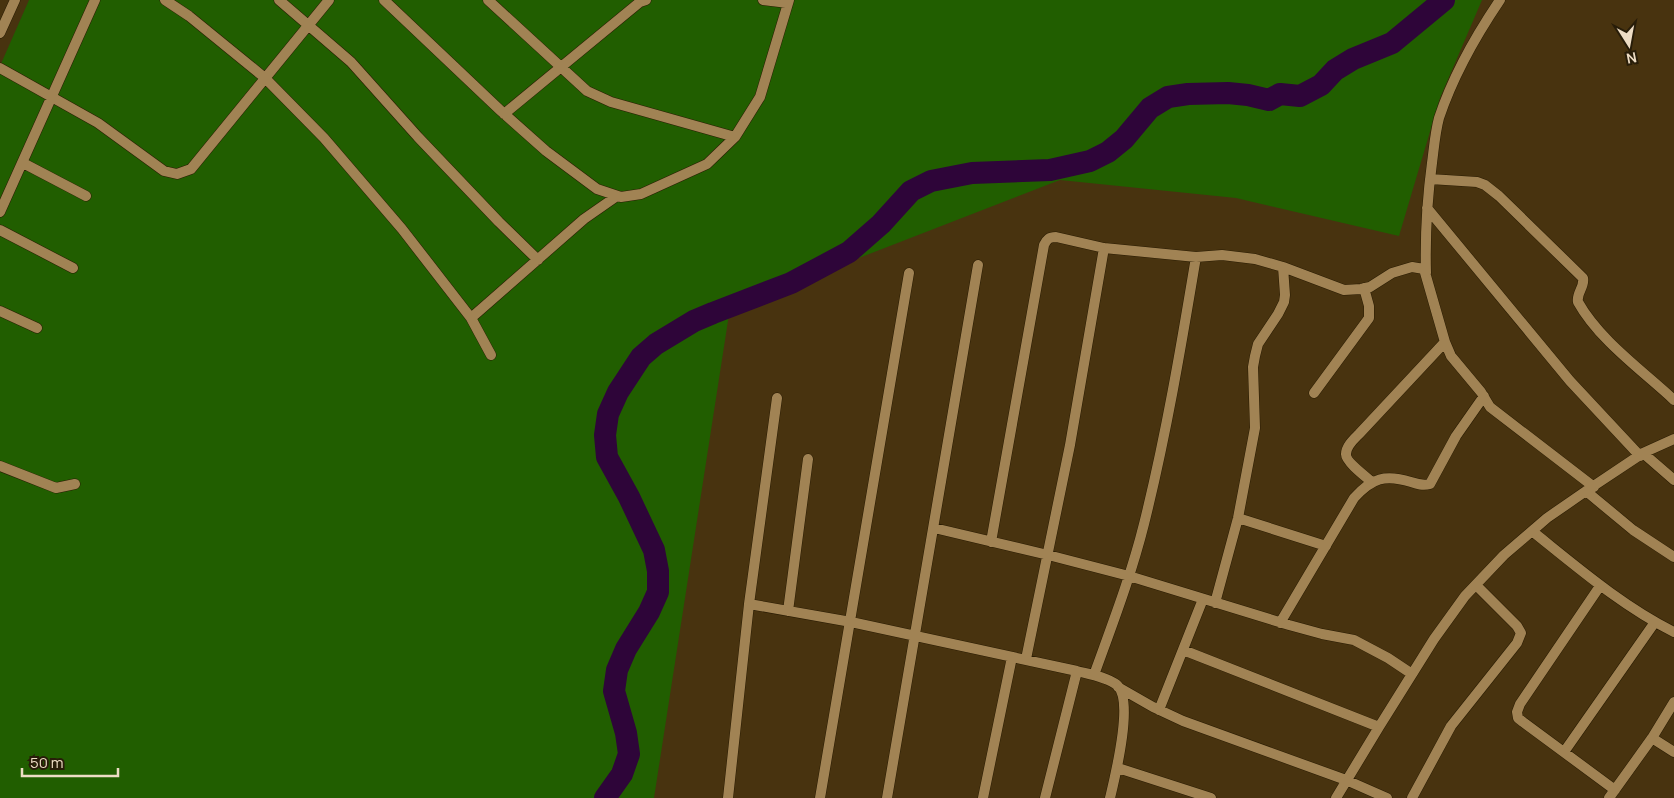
<svg xmlns="http://www.w3.org/2000/svg" width="1674" height="798" viewBox="0 0 1674 798" font-family="Manrope,sans-serif">
	<style>
		.green { fill: #215e00 }
		.lines { fill: none; stroke-linecap: round; stroke-linejoin: round }
		.river { stroke: #2e0539; stroke-width: 22 }
		.minor-casing { stroke: #2a1c03; stroke-width: 11 }
		.minor { stroke: #a18354; stroke-width: 10 }
	</style>
	<rect width="100%" height="100%" fill="#48330f"/>
	<path class="green" d="M29 0H1482L1440 98 1399 236 1236 198 1060 180 730 308 654 798H0V66Z"/>
	<g class="lines">
		<path class="river" d="M605 798 622 774 629 754 626 733 614 691 617 670 626 649 649 612 658 592V571L654 550 629 497 607 457 605 435 608 414 618 392 641 357 656 344 694 321 713 313 791 283 849 252 881 224 911 191 931 181 972 173 1050 170 1090 161 1108 152 1124 139 1150 108 1168 97 1188 94 1228 93 1248 95 1269 100 1280 94 1300 96 1321 85 1335 70 1353 59 1392 43 1444 0"/>
		<g class="minor-casing">
			<path id="minor" d="M165 0 189 16 265 78 324 138 402 229 471 318 491 355
				M279 0 351 62 418 137 499 222 538 260
				M384 0 501 111 546 151 597 189 621 197 641 194 707 164 735 137 760 97 789 0
				M488 0 587 91 611 102 735 137
				M763 0 788 3
				M0 33 15 0
				M0 68 98 123 164 171 177 174 191 169 329 0
				M504 114 640 2 646 0
				M23 163 86 196
				M1430 179 1477 182 1485 185 1499 196 1583 278C1585 287 1576 293 1578 302 1599 340 1643 371 1674 400
				M1427 208 1570 381 1640 456
				M0 212 95 0
				M0 230 73 268
				M1426 273C1425 236 1427 200 1432 163 1434 148 1435 133 1439 118 1453 76 1475 37 1500 0
				M0 311 37 328
				M471 318 584 219 617 196
				M1314 393 1369 318V306L1364 288
				M1643 453 1674 480
				M0 466 56 488 75 484
				M1372 482C1366 477 1345 461 1346 454 1346 446 1354 439 1359 434L1445 342
				M1586 491 1633 530 1674 557
				M1238 518 1326 546
				M934 528 1048 555 1129 576 1289 625 1322 634 1354 640 1388 658 1412 674
				M1532 531C1577 567 1622 606 1674 632
				M991 542 1044 245C1047 239 1049 237 1056 237L1104 248 1196 257 1222 255 1255 259 1283 267 1344 290 1361 289 1370 287 1392 273 1412 267 1424 269 1445 342 1451 356 1481 392 1490 407 1594 487
				M1600 586 1520 704 1517 712 1518 718 1523 722 1615 790
				M1215 603 1238 518 1255 428 1253 367 1255 356 1258 344 1278 314 1284 302 1285 295 1283 267
				M749 604 851 622 1077 671C1089 674 1107 677 1117 685 1134 700 1115 777 1110 798
				M788 611 808 459
				M1280 623 1354 498C1372 478 1385 474 1411 482 1417 484 1423 486 1430 484L1456 436 1484 396
				M1183 650 1379 727
				M1026 659 1070 445 1104 248
				M1094 675C1112 625 1131 576 1144 524 1166 436 1181 347 1196 257
				M1118 687 1153 707 1183 721 1346 780 1387 798
				M1159 710 1203 599
				M1652 738 1674 752
				M1564 752 1655 622
				M1118 768 1211 798
				M728 798 749 604 777 398
				M820 798 909 273
				M887 798 978 265
				M983 798 1012 657
				M1045 798 1077 671
				M1336 798 1379 727 1434 639 1465 596 1504 555 1547 518 1586 491 1643 453 1674 439
				M1412 798 1451 726 1517 643 1521 633 1517 626 1476 585
				M1609 798 1652 738 1674 702"/>
		</g>
		<use href="#minor" class="minor"/>
	</g>
	<g transform="translate(1629 45) rotate(169)" stroke="#281d09" stroke-width="4" paint-order="stroke">
	<path d="M0-4L9 19L0 12L-9 19Z" fill="#eeddc5"/>
	<text y="-8" font-size="14" font-weight="bold" text-anchor="middle" fill="#eeddc5">N</text>
	</g>
	<path d="M22 768v8h96v-8" fill="none" stroke="#eeddc5" stroke-width="2.5"/>
	<text x="30" y="768" font-size="15" fill="#eeddc5" stroke="#281d09" stroke-width="4" paint-order="stroke">50 m</text>
</svg>
